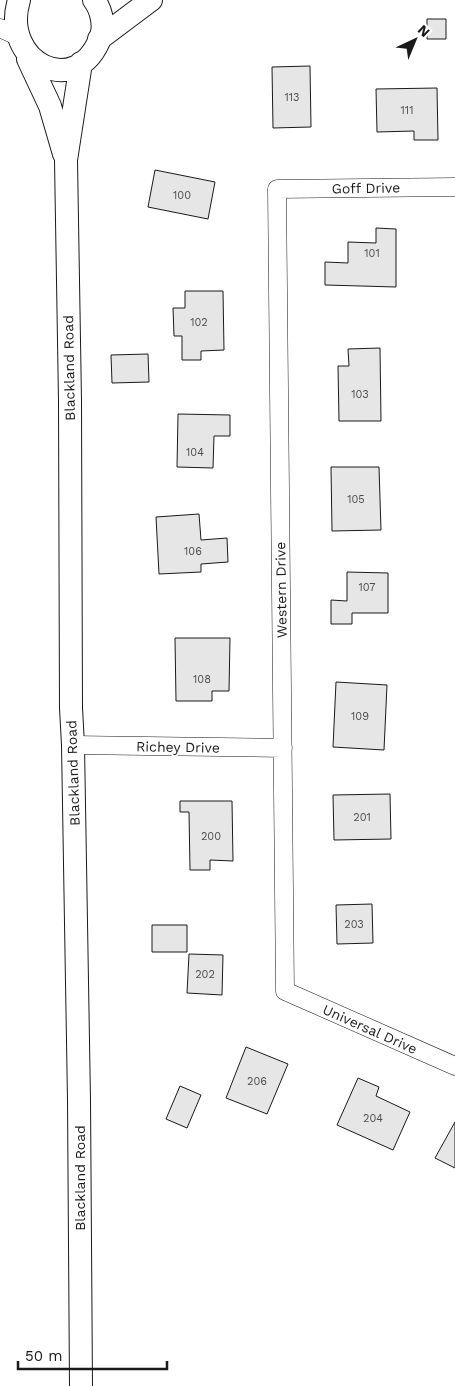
<svg xmlns="http://www.w3.org/2000/svg" width="455" height="1386" viewBox="0 0 455 1386" font-family="'Work Sans',sans-serif">
	<style>
		.building { fill: #e6e6e6; stroke: #1a1a1a }
		.lines { fill: none; stroke-linecap: round; stroke-linejoin: round }
		.minor-casing { stroke: #1a1a1a; stroke-width: 19 }
		.tertiary-casing { stroke: #1a1a1a; stroke-width: 24 }
		.minor { stroke: #fff; stroke-width: 18 }
		.tertiary { stroke: #fff; stroke-width: 22 }
		.labels { text-anchor: middle; dominant-baseline: central; stroke-width: 4; stroke-linejoin: round; paint-order: stroke }
		.number-label { font-size: 11px; fill: #4d4d4d }
		.street-label { font-size: 14px; fill: #1a1a1a; stroke: #fff }
	</style>
	<rect width="100%" height="100%" fill="#fff"/>
	<path class="building" d="M427 19H446V39H427Z
		M310 66 311 127 273 128 272 67Z
		M437 88 438 140H414V131L377 132 376 89Z
		M155 170 215 182 208 219 148 207Z
		M376 228 396 229V287L325 285V262L348 263V242L376 243Z
		M185 291H223L224 350 201 351V360H182V336H174L173 308H185Z
		M380 348 381 421H339L338 366H349L348 349Z
		M148 354 149 382 112 383 111 355Z
		M178 414 230 415V436H214L213 468 177 467Z
		M331 467H379L381 530 332 531Z
		M199 514 201 540 227 538 228 562 201 564V572L159 574 156 517Z
		M347 572 388 573V613H352V624H331V600L347 601Z
		M175 638H230L229 691H212V701H176Z
		M336 682 387 685 384 750 333 747Z
		M390 794 391 839 334 840 333 795Z
		M180 801H232L233 861 210 860V870H190L189 812H180Z
		M372 904 373 943 337 944 336 905Z
		M152 925H187V952H152Z
		M189 954 223 955 222 995 187 993Z
		M246 1047 288 1064 267 1114 226 1098Z
		M358 1078 379 1087 376 1096 410 1112 393 1150 337 1125Z
		M180 1086 201 1095 187 1128 166 1119Z
		M455 1122V1168L435 1158Z"/>
	<g class="lines">
		<g class="minor-casing">
			<path id="minor" d="M0 28 13 34
				M455 187 277 189 285 991 455 1066
				M73 745 283 748"/>
		</g>
		<g class="tertiary-casing">
			<path id="tertiary" d="M19 0C0 62 77 102 101 36 105 25 101 9 94 0
				M99 39 151 0
				M28 59 50 106 64 154
				M81 63 66 160 70 401 71 708 73 745 79 1100 81 1386"/>
		</g>
		<use href="#minor" class="minor"/>
		<use href="#tertiary" class="tertiary"/>
	</g>
	<g class="labels">
		<g class="number-label">
			<text x="292" y="97">113</text>
			<text x="407" y="110">111</text>
			<text x="182" y="195">100</text>
			<text x="372" y="253">101</text>
			<text x="199" y="322">102</text>
			<text x="360" y="394">103</text>
			<text x="195" y="452">104</text>
			<text x="356" y="499">105</text>
			<text x="193" y="551">106</text>
			<text x="367" y="587">107</text>
			<text x="202" y="679">108</text>
			<text x="360" y="716">109</text>
			<text x="362" y="817">201</text>
			<text x="211" y="836">200</text>
			<text x="354" y="924">203</text>
			<text x="205" y="974">202</text>
			<text x="257" y="1081">206</text>
			<text x="373" y="1118">204</text>
		</g>
		<g class="street-label">
			<text transform="translate(366 188) rotate(-1)">Goff Drive</text>
			<text transform="translate(69 368) rotate(-91)">Blackland Road</text>
			<text transform="translate(281 590) rotate(-91)">Western Drive</text>
			<text transform="translate(178 747) rotate(1)">Richey Drive</text>
			<text transform="translate(73 773) rotate(-92)">Blackland Road</text>
			<text transform="translate(370 1029) rotate(24)">Universal Drive</text>
			<text transform="translate(80 1178) rotate(-90)">Blackland Road</text>
		</g>
	</g>
	<g transform="translate(415 40) rotate(44)" stroke="#ffffff" stroke-width="4" paint-order="stroke">
	<path d="M0-4L9 19L0 12L-9 19Z" fill="#1a1a1a"/>
	<text y="-8" font-size="14" font-weight="bold" text-anchor="middle" fill="#1a1a1a">N</text>
	</g>
	<path d="M18 1361v8h149v-8" fill="none" stroke="#1a1a1a" stroke-width="2.5"/>
	<text x="25" y="1361" font-size="15" fill="#1a1a1a" stroke="#ffffff" stroke-width="4" paint-order="stroke">50 m</text>
</svg>
